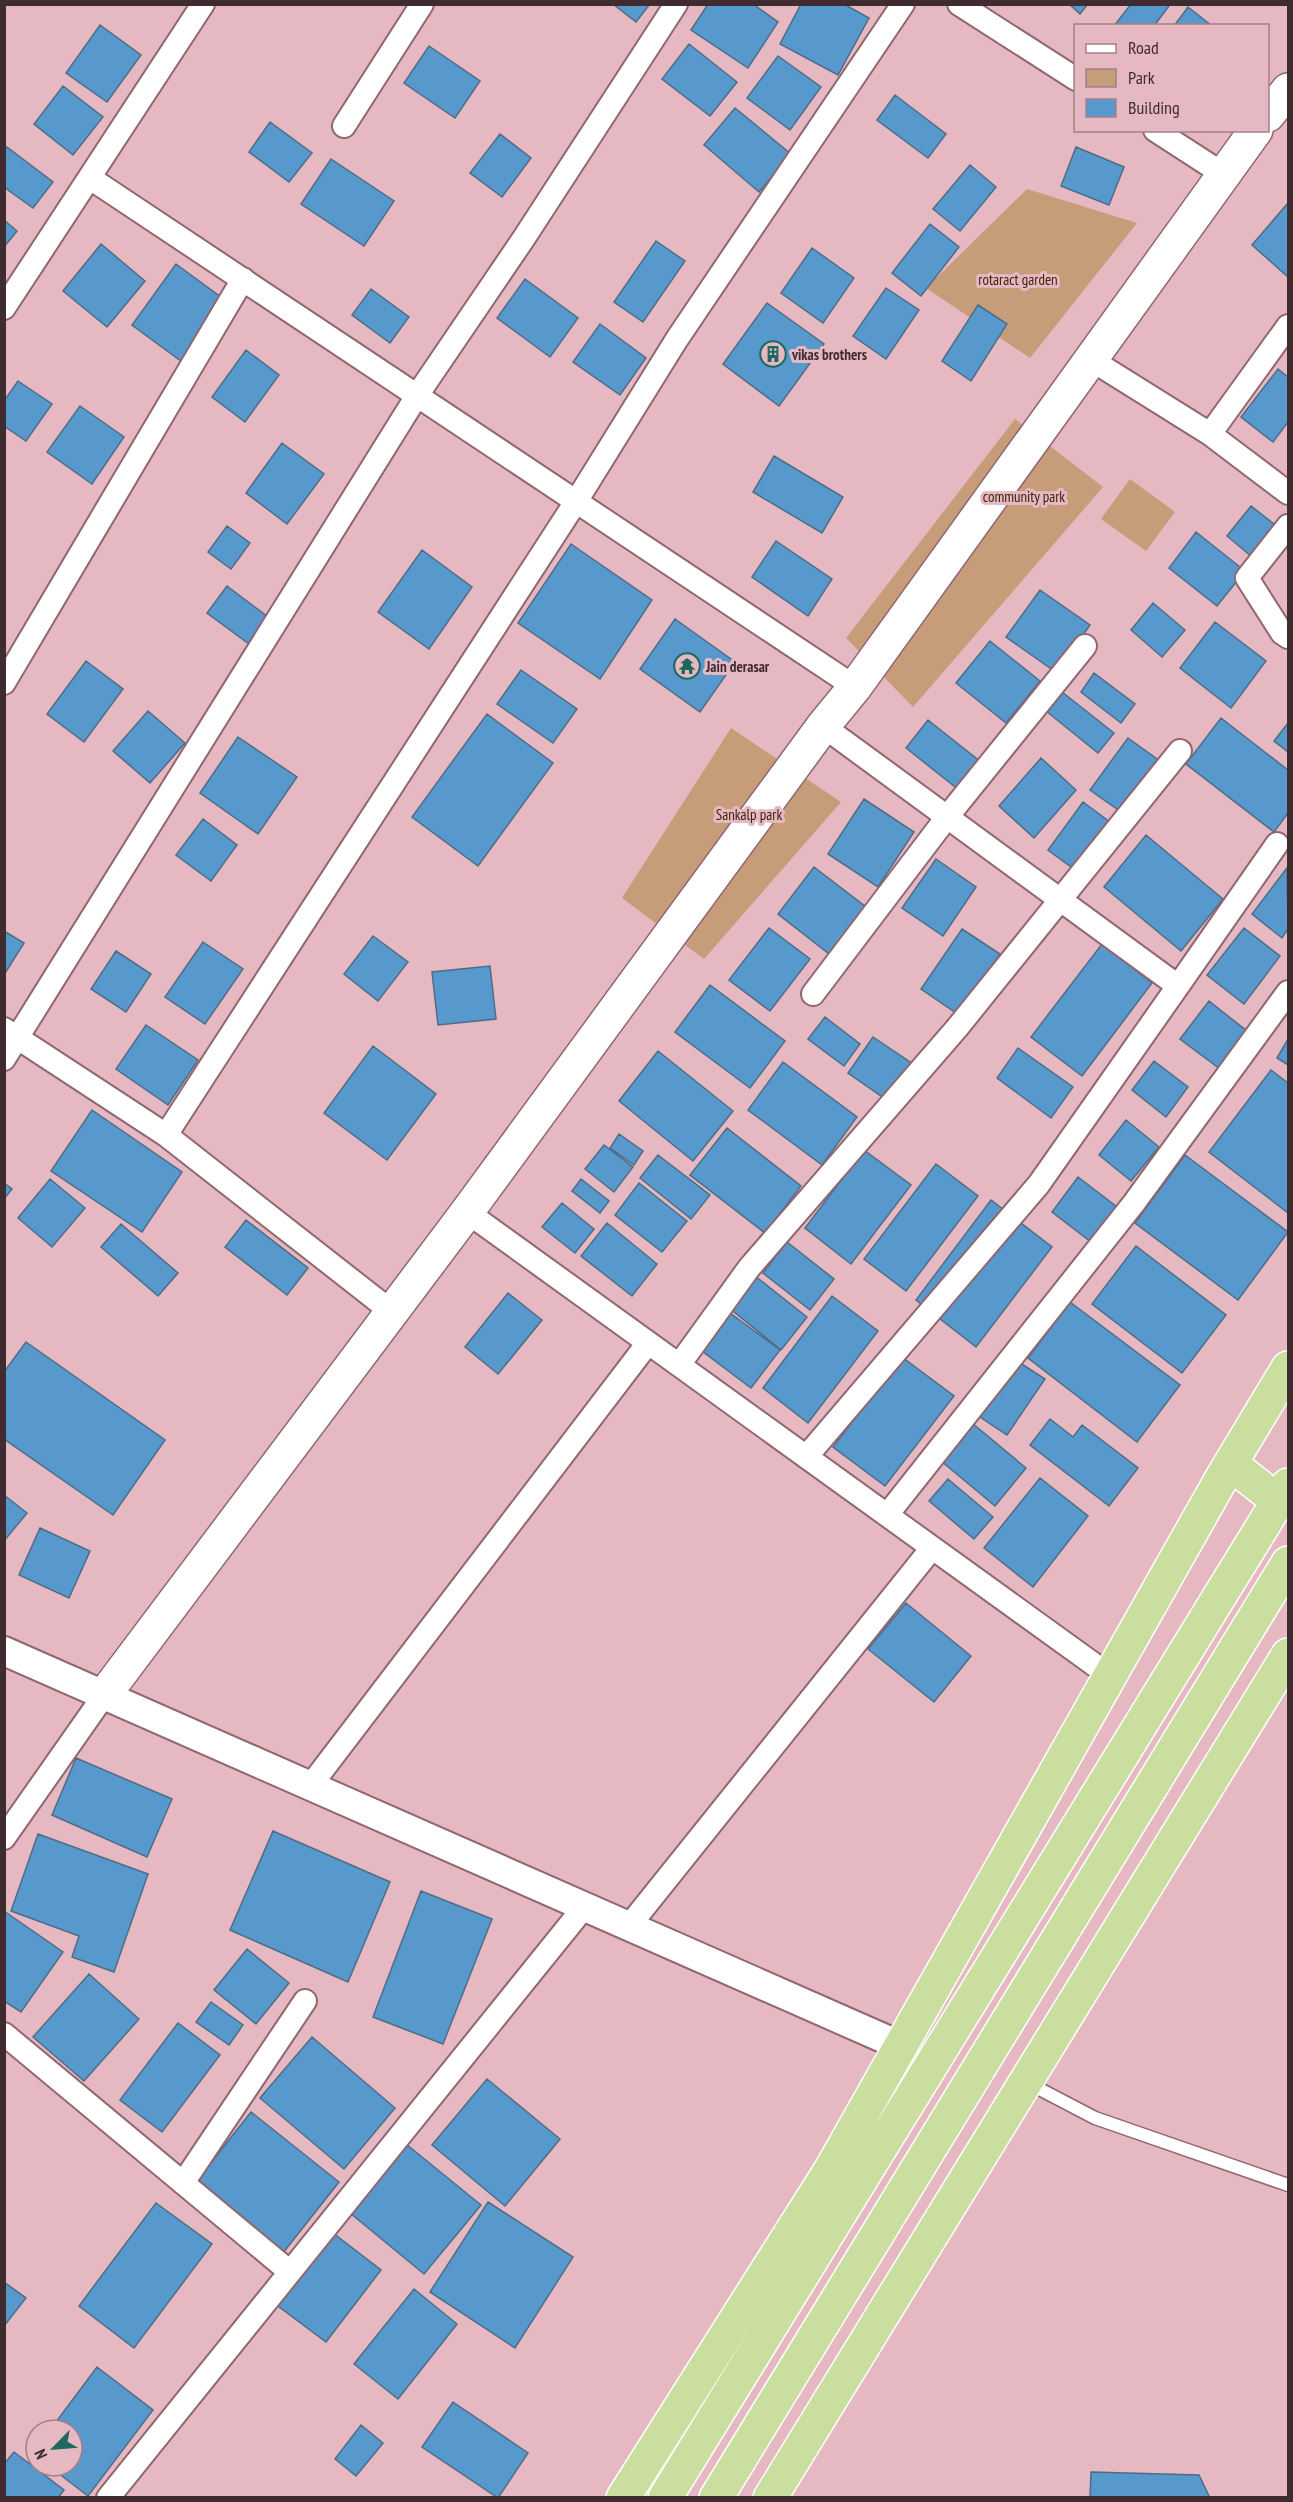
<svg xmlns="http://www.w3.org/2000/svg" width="1293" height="2502" viewBox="0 0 1293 2502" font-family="'PT Sans Narrow',sans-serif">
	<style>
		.green { fill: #c69d78 }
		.building { fill: #5799cc; stroke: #4d6d87; stroke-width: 1.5 }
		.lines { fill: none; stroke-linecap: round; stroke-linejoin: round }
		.service-casing { stroke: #906670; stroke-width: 15 }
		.minor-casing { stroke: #906670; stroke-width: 26 }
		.tertiary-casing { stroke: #906670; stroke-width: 32 }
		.secondary-casing { stroke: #906670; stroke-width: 36 }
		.trunk-casing { stroke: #fff; stroke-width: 36 }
		.service { stroke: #fff; stroke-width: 12 }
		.minor { stroke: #fff; stroke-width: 22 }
		.tertiary { stroke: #fff; stroke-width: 28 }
		.secondary { stroke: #fff; stroke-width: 33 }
		.trunk { stroke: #cade9f; stroke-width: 33 }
		.labels { text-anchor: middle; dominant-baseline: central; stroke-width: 6; stroke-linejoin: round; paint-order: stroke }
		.park-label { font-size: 15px; fill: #3c240b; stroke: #e6b8c2 }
		.poi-label { font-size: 15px; font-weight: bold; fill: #3e2c30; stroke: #e6b8c2; text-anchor: start }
	</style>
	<rect width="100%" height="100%" fill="#e6b8c2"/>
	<path class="green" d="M1027 189 1137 223 1030 358 926 288Z
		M1015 419 1103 487 913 707 846 638Z
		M1130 479 1175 512 1146 551 1101 519Z
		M731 728 841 802 704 959 622 898Z"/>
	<path class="building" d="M613 4H650L636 22Z
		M708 4H753L778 22 748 68 691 30Z
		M801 4H844L869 18 838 75 780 44Z
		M1069 4H1088L1080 14Z
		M1131 4H1168L1169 6 1154 26H1114Z
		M1188 7 1212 26H1174Z
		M100 25 141 55 107 102 66 73Z
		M689 44 737 82 710 116 662 79Z
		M429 46 480 81 455 118 404 83Z
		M778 56 821 87 790 130 747 98Z
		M63 86 103 117 73 155 34 124Z
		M895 95 946 134 928 158 877 120Z
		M735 108 791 154 759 192 704 145Z
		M270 122 312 153 289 182 249 152Z
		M500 134 531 158 502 197 470 173Z
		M7 147 53 182 33 208 4 187V150Z
		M1076 147 1124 167 1109 205 1061 186Z
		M331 159 394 201 364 246 301 204Z
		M970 165 996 187 960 231 933 209Z
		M1288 203V277L1252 245Z
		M4 220 17 231 4 247Z
		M930 224 959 247 921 296 892 273Z
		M656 241 685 261 643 322 614 302Z
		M101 244 145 281 107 327 63 291Z
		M812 248 854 278 823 323 781 293Z
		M176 264 233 306 189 367 132 325Z
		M525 279 578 318 550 357 497 318Z
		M886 288 919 310 886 359 853 336Z
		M371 289 409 317 390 343 352 315Z
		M767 303 824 344 779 406 723 364Z
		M978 305 1007 324 971 381 942 361Z
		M600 324 646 358 620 395 573 362Z
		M246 350 279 375 245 422 212 397Z
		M1278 369 1288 377V422L1273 442 1241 417Z
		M18 381 52 404 26 441 4 426V401Z
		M80 406 124 437 92 484 47 452Z
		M282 443 324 474 287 524 246 493Z
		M774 456 843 497 822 533 753 492Z
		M1251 506 1283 531 1258 562 1227 536Z
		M227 526 250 543 231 569 208 552Z
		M1196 532 1245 571 1217 606 1169 568Z
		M776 541 832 579 808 616 752 577Z
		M571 544 652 600 600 679 518 623Z
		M422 550 472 587 429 649 378 612Z
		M227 586 268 617 249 644 207 613Z
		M1040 590 1090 625 1057 673 1006 637Z
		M1153 603 1185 630 1162 657 1131 630Z
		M675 619 735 662 700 712 640 669Z
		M1215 622 1266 661 1231 708 1180 668Z
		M990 641 1040 681 1006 723 956 683Z
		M86 661 123 689 84 742 47 714Z
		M521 670 577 709 553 743 497 704Z
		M1094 673 1135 704 1121 723 1081 692Z
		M1057 688 1114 733 1098 753 1041 707Z
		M148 711 185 743 150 783 113 751Z
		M487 714 553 763 478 866 412 817Z
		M1221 718 1288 770V813L1274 832 1186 764Z
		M928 720 986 766 964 794 906 748Z
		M1288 723V752L1274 741Z
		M238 737 297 777 258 834 200 793Z
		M1128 738 1171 769 1134 821 1090 790Z
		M1041 758 1076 790 1034 838 999 806Z
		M864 799 914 832 878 887 828 854Z
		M1083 802 1122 831 1086 878 1048 850Z
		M203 819 237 845 211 881 176 855Z
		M1146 835 1223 899 1181 951 1104 887Z
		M936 859 976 887 943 936 902 908Z
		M814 867 866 907 829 954 778 914Z
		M1287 868 1288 929 1282 938 1252 914Z
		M769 928 810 959 770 1011 729 980Z
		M1244 928 1280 956 1244 1004 1207 975Z
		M962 929 1000 954 959 1015 921 989Z
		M4 931 24 943 4 975Z
		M373 936 408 962 378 1001 344 974Z
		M203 942 243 969 205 1024 165 997Z
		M1102 944 1152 983 1082 1076 1031 1037Z
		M116 951 151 974 126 1012 91 989Z
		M490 966 496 1019 438 1025 432 972Z
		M710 985 785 1041 750 1088 675 1032Z
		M1209 1001 1252 1035 1224 1072 1180 1039Z
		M825 1017 860 1044 844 1066 808 1039Z
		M146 1025 198 1060 168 1105 116 1069Z
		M873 1037 913 1064 888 1101 848 1073Z
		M1288 1039V1065L1277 1058Z
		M373 1046 436 1094 387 1160 324 1113Z
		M1018 1048 1073 1087 1051 1118 997 1078Z
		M658 1051 733 1111 693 1161 619 1101Z
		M1154 1061 1188 1087 1166 1117 1132 1090Z
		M783 1062 857 1117 822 1165 748 1110Z
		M1271 1070 1288 1083V1213L1209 1152Z
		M92 1110 182 1172 142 1232 51 1171Z
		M1126 1120 1159 1147 1131 1181 1099 1155Z
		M727 1128 801 1186 765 1233 690 1175Z
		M619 1134 643 1151 634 1165 610 1148Z
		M604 1145 633 1167 614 1192 585 1169Z
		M864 1150 911 1185 851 1264 805 1228Z
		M658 1155 710 1195 691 1219 640 1178Z
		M1185 1155 1288 1232 1238 1300 1135 1223Z
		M936 1164 978 1196 906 1291 864 1259Z
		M1078 1177 1117 1207 1091 1242 1052 1212Z
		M50 1179 85 1208 52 1247 18 1218Z
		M581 1179 609 1201 600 1213 572 1191Z
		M4 1183 12 1189 4 1199Z
		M639 1183 687 1221 662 1252 615 1215Z
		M991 1200 1052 1247 976 1347 916 1300Z
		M562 1203 594 1229 575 1253 542 1227Z
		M246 1220 308 1268 287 1295 225 1247Z
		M607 1223 657 1264 632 1296 581 1256Z
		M121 1224 178 1273 158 1296 101 1247Z
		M787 1242 834 1279 810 1310 763 1273Z
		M1136 1246 1226 1315 1182 1373 1092 1304Z
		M755 1276 807 1317 781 1350 729 1308Z
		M508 1293 542 1320 498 1374 465 1347Z
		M832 1296 878 1331 808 1423 763 1388Z
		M1070 1302 1180 1385 1137 1442 1028 1358Z
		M726 1310 780 1350 751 1388 698 1348Z
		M26 1342 165 1440 113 1515 4 1439V1372Z
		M902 1357 954 1396 885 1486 833 1447Z
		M1017 1361 1045 1379 1007 1435 980 1417Z
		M1050 1419 1073 1437 1082 1425 1138 1468 1109 1506 1030 1445Z
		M972 1423 1026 1468 995 1506 941 1461Z
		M1040 1478 1088 1516 1033 1587 984 1548Z
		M948 1479 993 1517 974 1539 929 1501Z
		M4 1495 27 1513 4 1541Z
		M40 1528 90 1551 69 1598 19 1575Z
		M906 1603 971 1656 934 1702 868 1649Z
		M76 1758 172 1799 147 1857 52 1815Z
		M273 1831 390 1882 348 1982 230 1930Z
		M38 1834 148 1874 114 1972 72 1957 79 1936 11 1911Z
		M421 1891 492 1919 443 2044 373 2017Z
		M4 1911 63 1952 21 2012 4 2001Z
		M247 1949 289 1983 256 2024 214 1990Z
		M89 1974 139 2019 84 2081 33 2037Z
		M211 2002 243 2025 229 2045 196 2022Z
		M178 2023 220 2055 162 2132 120 2100Z
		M312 2037 395 2108 344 2169 260 2098Z
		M487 2079 560 2139 505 2206 432 2145Z
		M251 2112 339 2182 283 2253 195 2183Z
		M406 2144 481 2205 424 2274 350 2213Z
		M488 2202 573 2257 515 2348 430 2292Z
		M156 2203 212 2244 134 2348 79 2306Z
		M333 2233 381 2270 326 2342 278 2306Z
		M4 2282 26 2298 4 2326Z
		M414 2289 457 2324 398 2399 354 2364Z
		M97 2367 153 2410 88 2496 49 2466H72V2430H50Z
		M453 2402 528 2453 498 2498 422 2447Z
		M361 2425 383 2443 356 2476 335 2459Z
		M14 2452 64 2490 58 2498H4V2464Z
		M1091 2472 1199 2475 1210 2498H1090Z"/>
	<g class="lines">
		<g class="service-casing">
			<path id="service" d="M1028 2083 1095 2118 1288 2185"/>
		</g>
		<g class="minor-casing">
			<path id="minor" d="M959 4 1076 79
				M344 126 422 4
				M1155 130 1223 174
				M90 178 855 687
				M4 308 203 4
				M1090 359 1210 434 1288 493
				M1210 434 1288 326
				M1288 526 1247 578 1282 633 1288 637
				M4 683 243 279
				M1178 986 1277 844
				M813 994 947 817 1085 646
				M4 1029 166 1135 392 1312
				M4 1059 418 394 524 238 676 4
				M166 1135 577 500 677 339 903 4
				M467 1212 1110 1676
				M679 1365 749 1268 957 1028 1180 751
				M806 1457 1039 1184 1178 986 823 726
				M887 1515 1134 1203 1288 992
				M311 1785 648 1343
				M4 1838 105 1694
				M629 1926 932 1548
				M4 2034 290 2272
				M183 2183 305 2001
				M108 2498 585 1906"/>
		</g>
		<g class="tertiary-casing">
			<path id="tertiary" d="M4 1651 901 2046"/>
		</g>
		<g class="secondary-casing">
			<path id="secondary" d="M1268 115 1288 90
				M105 1694 467 1212 823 726 855 687 1256 130"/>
		</g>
		<g class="trunk-casing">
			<path id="trunk" d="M1231 1464 1278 1501
				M623 2498 830 2171 1223 1476 1288 1368
				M665 2498 1288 1485
				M716 2498 1288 1563
				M770 2498 1288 1655"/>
		</g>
		<use href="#service" class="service"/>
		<use href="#minor" class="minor"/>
		<use href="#tertiary" class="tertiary"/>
		<use href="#secondary" class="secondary"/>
		<use href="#trunk" class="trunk"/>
	</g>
	<defs>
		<g id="building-ring" transform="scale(1.35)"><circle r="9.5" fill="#e6b8c2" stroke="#1f685f" stroke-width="1.5"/><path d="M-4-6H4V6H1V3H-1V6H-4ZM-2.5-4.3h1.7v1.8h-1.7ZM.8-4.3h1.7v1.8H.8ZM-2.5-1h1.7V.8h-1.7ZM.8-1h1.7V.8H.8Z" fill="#1f685f"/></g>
		<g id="temple-ring" transform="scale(1.35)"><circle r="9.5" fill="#e6b8c2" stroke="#1f685f" stroke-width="1.5"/><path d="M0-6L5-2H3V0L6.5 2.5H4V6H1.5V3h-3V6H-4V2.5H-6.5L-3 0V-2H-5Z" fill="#1f685f"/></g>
	</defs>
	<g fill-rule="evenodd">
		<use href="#building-ring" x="773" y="354"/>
		<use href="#temple-ring" x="687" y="666"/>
	</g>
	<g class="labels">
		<g class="park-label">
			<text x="1018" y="279">rotaract garden</text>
			<text x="1024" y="496">community park</text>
			<text x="749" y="814">Sankalp park</text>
		</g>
		<g class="poi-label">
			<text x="792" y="354">vikas brothers</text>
			<text x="706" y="666">Jain derasar</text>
		</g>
	</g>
	<rect width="1293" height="2502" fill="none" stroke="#3e2c30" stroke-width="12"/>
	<rect x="1074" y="24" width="195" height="108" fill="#e6b8c2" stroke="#a38088" stroke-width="1.5"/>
	<rect x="1086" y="44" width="30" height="9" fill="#ffffff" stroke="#a38088" stroke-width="1.5"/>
	<text x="1128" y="54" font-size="18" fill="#3e2c30">Road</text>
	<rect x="1086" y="69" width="30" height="18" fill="#c69d78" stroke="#a38088" stroke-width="1.5"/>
	<text x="1128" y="84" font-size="18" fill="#3e2c30">Park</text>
	<rect x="1086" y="99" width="30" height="18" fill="#5799cc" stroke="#a38088" stroke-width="1.5"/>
	<text x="1128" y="114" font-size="18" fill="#3e2c30">Building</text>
	<g transform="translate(54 2448) rotate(245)"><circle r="28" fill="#e6b8c2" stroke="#a38088" stroke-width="1.5"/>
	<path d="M0-4.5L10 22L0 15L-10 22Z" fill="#1f685f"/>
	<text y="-9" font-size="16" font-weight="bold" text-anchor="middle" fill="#3e2c30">N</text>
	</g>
</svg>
